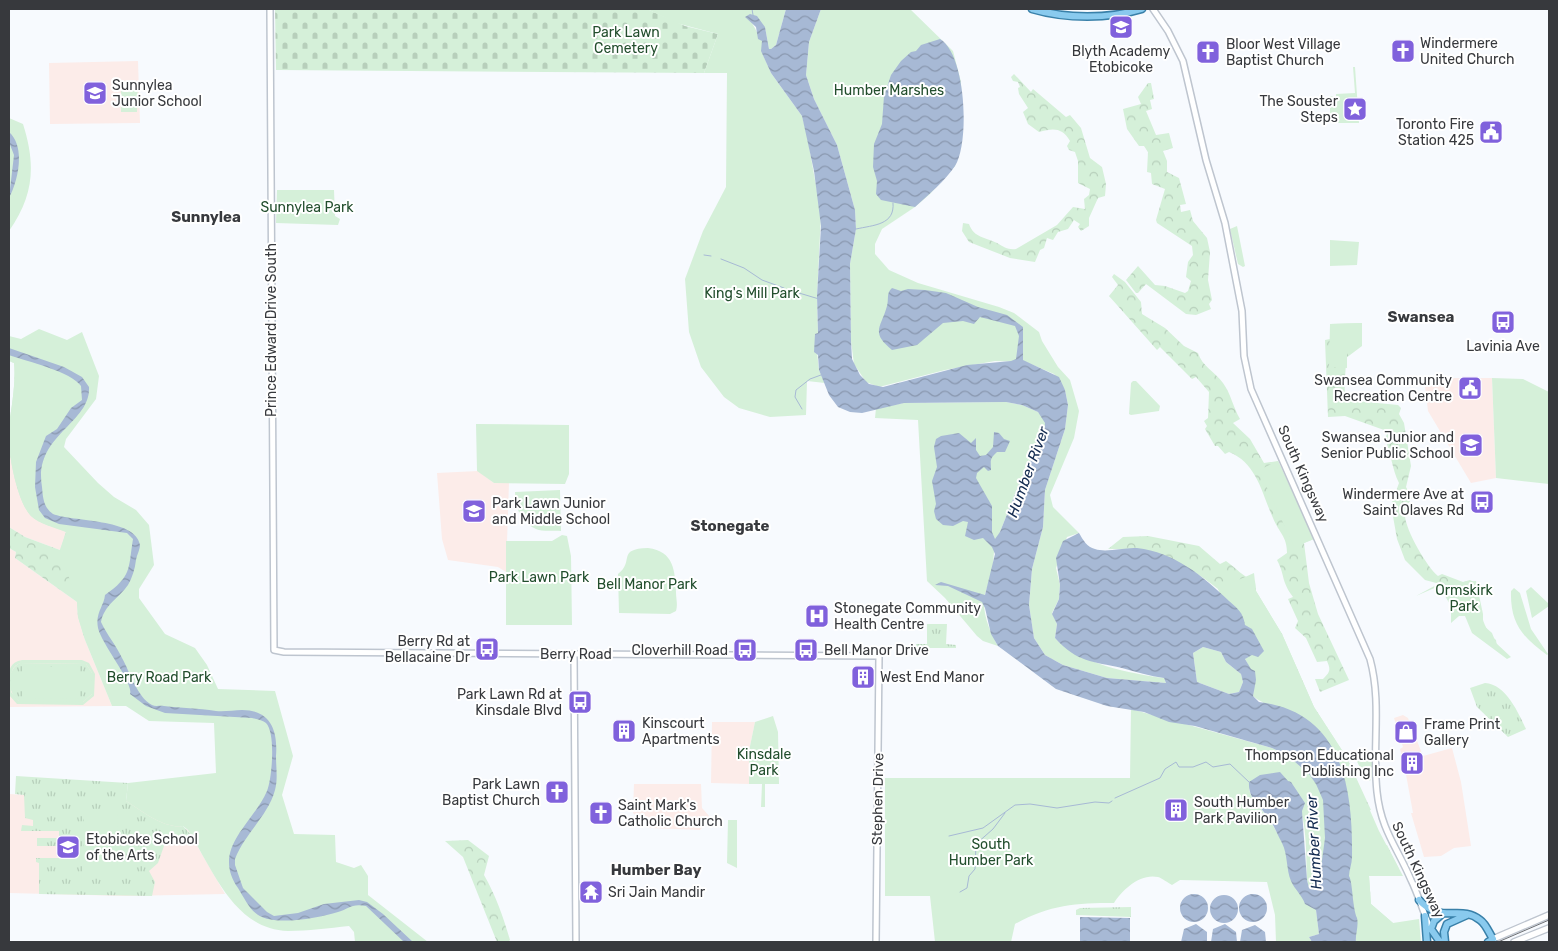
<svg xmlns="http://www.w3.org/2000/svg" width="1558" height="951" viewBox="0 0 1558 951" font-family="Rubik,sans-serif">
	<style>
		.industrial { fill: #fcece9 }
		.grass { fill: url(#grass-tufts) }
		.forest { fill: url(#forest-crowns) }
		.cemetery { fill: url(#cemetery-stones) }
		.park { fill: #d5f0d9; fill-rule: evenodd }
		.water { fill: url(#water-waves); fill-rule: evenodd }
		.lines { fill: none; stroke-linecap: round; stroke-linejoin: round }
		.stream { stroke: #a7b9d5; stroke-width: 1 }
		.tertiary-casing { stroke: #bec5cf; stroke-width: 8 }
		.secondary-casing { stroke: #bec5cf; stroke-width: 8 }
		.primary-casing { stroke: #3980a9; stroke-width: 9 }
		.tertiary { stroke: #fff; stroke-width: 5 }
		.secondary { stroke: #fff; stroke-width: 5.5 }
		.primary { stroke: #89caee; stroke-width: 6 }
		.tram { stroke: #6c6e72; stroke-width: 1 }
		.labels { text-anchor: middle; dominant-baseline: central; stroke-width: 4; stroke-linejoin: round; paint-order: stroke }
		.park-label { font-size: 14px; fill: #224e2d; stroke: #fff }
		.poi-label { font-size: 14px; fill: #37393d; stroke: #fff; text-anchor: start }
		.street-label { font-size: 14px; fill: #37393d; stroke: #fff }
		.neighbourhood-label { font-size: 15px; font-weight: bold; fill: #37393d; stroke: #fff }
		.water-label { font-size: 15px; font-style: italic; fill: #132b50; stroke: #fff }
	</style>
	<defs>
		<pattern id="grass-tufts" width="24" height="20" patternUnits="userSpaceOnUse" patternTransform="scale(1.25)"><rect width="24" height="20" fill="#d5f0d9"/><path d="M3 7l-1-3M5 7V3M7 7l1-3M15 17l-1-3M17 17v-4M19 17l1-3" fill="none" stroke="#b7cfbb"/></pattern>
		<pattern id="forest-crowns" width="20" height="18" patternUnits="userSpaceOnUse" patternTransform="scale(1.25)"><rect width="20" height="18" fill="#d5f0d9"/><path d="M2 6a3 3 0 1 1 6 0M12 15a3 3 0 1 1 6 0" fill="none" stroke="#b7cfbb"/></pattern>
		<pattern id="cemetery-stones" width="16" height="16" patternUnits="userSpaceOnUse" patternTransform="scale(1.25)"><rect width="16" height="16" fill="#d5f0d9"/><path d="M2 7V4a2 2 0 0 1 4 0v3zM10 15v-3a2 2 0 0 1 4 0v3z" fill="#b7cfbb"/></pattern>
		<pattern id="water-waves" width="16" height="10" patternUnits="userSpaceOnUse" patternTransform="scale(1.25)"><rect width="16" height="10" fill="#a7b9d5"/><path d="M0 5q4-4 8 0t8 0" fill="none" stroke="#8997ae"/></pattern>
	</defs>
	<rect width="100%" height="100%" fill="#f7fafe"/>
	<path class="industrial" d="M138 61 140 123 50 124 49 63Z
		M1424 378H1492L1496 478 1471 483 1428 411Z
		M9 425 12 463 19 493 25 506 43 522 66 532 60 550 25 537 9 527Z
		M478 471 494 483H509L506 572 498 567 448 560 442 539 437 473Z
		M9 548 16 552 15 558 77 602 78 617 85 640 112 706 9 707Z
		M1403 715 1408 718 1423 756 1452 748 1461 782 1471 846 1454 848 1441 856 1424 857 1411 813H1413L1405 769 1400 749 1403 747 1394 718Z
		M712 722H755L749 751V784L711 783Z
		M634 784H701L702 808 711 818 700 830 650 828 633 813Z
		M9 794 126 801 188 830 225 894 126 896 9 893Z"/>
	<path class="grass" d="M927 624H947L946 644 956 645V648H916V644H927Z
		M20 663 86 664 92 673V694L83 702H21C7 696 5 670 20 663Z
		M1485 683C1506 684 1519 714 1526 729L1508 737 1477 707 1470 688Z
		M16 776 128 783 126 801C142 811 164 829 183 826L193 837 191 844 171 837 165 843 158 863 149 871 155 882 152 896 39 894V863L36 862V858H62V846H37V838H59V831H21L22 825 33 826V820L25 818 24 795 15 794Z
		M1131 907V917L1076 915V910L1080 908Z"/>
	<path class="forest" d="M1014 74 1031 92 1033 89 1066 117 1070 115 1081 128 1090 158 1102 167 1106 184 1105 196 1098 198 1089 218V226L1081 231 1078 227 1080 224 1074 220 1068 229 1058 232 1053 240 1047 238 1044 248 1040 250 1035 262 1010 258 969 242 962 231 963 223 969 224C974 238 985 237 997 243 1004 247 1008 250 1016 249L1057 225 1073 207 1085 209 1084 199 1089 195 1090 189 1078 183V161L1075 152 1069 150 1067 146 1070 141C1062 127 1053 128 1039 132L1028 124 1023 112 1028 108 1019 94 1018 88 1020 87 1018 82 1013 81 1011 77Z
		M1148 83H1151L1154 99 1150 100 1152 109 1146 111 1156 135 1169 133 1173 148 1163 151 1167 161V172L1179 178 1186 204 1180 205 1181 212 1190 210 1193 221 1207 238 1210 252 1208 280 1212 300 1209 304 1211 309 1196 315 1186 314 1146 284 1138 293H1136L1126 280 1138 266 1155 285 1165 286 1185 293 1188 291 1191 281 1186 277 1188 262 1193 255 1192 246 1157 223 1156 220 1165 189 1152 184 1151 173 1147 172 1148 152 1144 146H1139L1127 129 1123 109 1141 104 1138 97Z
		M1114 274 1125 282 1141 302 1142 314 1165 328 1184 346 1198 353C1202 366 1215 372 1223 383 1231 394 1233 407 1240 419L1233 423 1250 439 1264 463 1278 461 1314 539 1304 543 1309 583 1318 614 1349 680 1320 692 1315 679H1323C1330 672 1331 670 1327 661L1317 662 1306 638 1295 628 1298 621 1288 599 1293 597C1281 581 1285 575 1277 560L1287 553C1287 536 1279 533 1273 518 1262 494 1257 463 1229 452L1225 454 1218 446H1215L1205 429 1207 426 1204 421 1208 418 1209 392 1196 377 1192 379 1160 347 1157 350 1109 296 1118 285 1112 277Z
		M1362 323V346L1346 358C1346 375 1343 383 1346 400L1398 405 1401 408 1399 414 1404 423 1411 466 1406 487 1412 498C1408 503 1404 509 1405 516 1406 531 1427 567 1438 576L1442 574 1463 582 1470 580 1477 584C1481 606 1479 625 1496 640L1497 646 1440 584 1425 580 1405 560 1397 539 1391 505 1399 483C1392 469 1391 453 1385 439L1387 434 1384 430 1345 416 1328 417 1325 340 1330 339V324Z
		M9 361 62 374C56 466 70 550 85 640L78 617 77 602 15 558 16 552 9 548V527L25 537 60 550 66 532C56 527 39 524 31 516 16 501 6 444 9 424 12 406 16 380 14 363Z
		M1148 536 1199 546 1220 564 1226 561C1236 568 1243 577 1255 581L1256 591 1282 634 1314 707 1347 758 1371 810 1362 812 1381 845H1387L1399 869 1369 876 1371 904 1393 923 1356 942 1355 934 1218 589C1180 559 1157 548 1108 549L1123 537Z
		M468 840 489 856 484 875C496 896 503 916 510 940L508 942H497L463 857 445 841Z"/>
	<path class="cemetery" d="M275 9H647L685 26 718 34 704 73 276 70Z"/>
	<path class="park" d="M647 9H786L776 45 771 49H769L765 27 752 23 762 41 763 55 771 73 802 116 807 135 821 214 817 296 818 334H815L819 370 825 383 807 381 806 415 770 417 739 408 724 397 701 367 689 332 685 279 703 231 726 187 727 73H704L718 34 676 23Z
		M821 9H910L953 51 961 82 962 141 955 166 930 194 915 207 882 229 875 244V254L889 270 918 283 999 307 1014 313 1039 332 1042 341 1058 367 1070 380 1079 411 1074 438 1050 495 1053 507 1079 533 1067 537 1056 568 1060 585 1059 599 1052 613 1057 624 1055 638C1077 663 1132 674 1164 678L1166 683 1107 678 1063 665 1045 655 1034 638 1029 605 1032 569 1043 527 1045 490 1065 429 1068 405 1065 390 1054 374 1026 362 995 361 945 370 879 387 866 382 854 364 851 341 850 264 856 229 855 210 837 145 814 99 806 75 809 42Z
		M1353 67H1355L1359 123H1330V96L1336 97V94L1355 93Z
		M121 81H138L137 112H121Z
		M9 118 23 124C36 165 34 195 9 231Z
		M277 190H334L335 216 340 219 338 225 276 223Z
		M1237 226 1245 266 1243 267 1238 264 1230 229Z
		M1330 240 1359 242 1357 265 1330 266Z
		M1362 323V346H1347V368L1329 367 1330 324Z
		M39 329 67 340 82 332 99 376 96 399 66 439 64 447 98 483 114 497 136 510 149 525 154 565 139 589V598L165 634 195 648 207 665 218 689 275 691 293 756 282 795 294 834 335 835 336 862 354 868 361 865 368 876V895L428 942H355L354 932 349 926C329 928 308 931 288 931 234 930 212 868 188 830L183 826C164 829 142 811 126 801L128 783 216 773 214 723 149 721 126 706H112L85 640 78 617 77 602 60 550 66 532C56 528 39 524 31 516 16 500 6 445 9 424 12 407 16 379 14 363L9 361V336L21 339Z
		M1492 378 1523 379 1549 392V484L1496 478Z
		M1133 381H1136L1160 406 1159 411 1131 415 1129 414 1131 383Z
		M1006 402 1022 405 1038 412 1044 418 1046 429 1021 479 1000 532C992 548 995 555 992 572 990 580 987 587 985 594 981 612 990 632 998 646L983 641 977 636 945 598 927 581 918 420 875 418 876 408 904 403Z
		M476 424 569 425V474L565 484 494 483 477 471Z
		M1278 461 1314 539 1294 547 1259 470Z
		M560 490 561 531C554 530 543 532 536 529 521 523 515 507 515 492Z
		M562 535 567 536 571 556 572 625H506V541H552Z
		M648 548C674 551 675 571 676 592 676 599 678 604 676 611L670 614 619 613 618 574C635 561 616 549 648 548Z
		M1254 573 1256 591 1282 634 1314 707 1347 758 1379 831 1403 876H1369L1371 904 1393 923 1419 919 1421 942H1356C1355 930 1353 884 1349 876 1349 870 1352 864 1352 857 1353 808 1348 746 1304 717 1288 707 1266 708 1253 696L1255 671 1251 669 1245 659 1264 650 1252 629 1245 625 1244 616 1218 589Z
		M1476 581 1483 614V625L1492 633 1496 643 1511 657 1507 659 1472 633 1465 616H1459L1451 623V606L1439 586 1416 596 1438 584Z
		M1531 587 1549 604V606L1532 618 1526 591Z
		M1514 588 1520 593 1531 629 1548 654 1547 655C1522 637 1510 623 1511 591Z
		M1203 647 1221 652 1226 662 1241 674 1243 682 1239 692 1229 694 1197 682 1193 653Z
		M22 660H82L89 663 95 674 94 696 83 705 17 704 9 695C9 681 4 663 22 660ZM20 663 86 664 92 673V694L83 702 19 701 11 692C11 681 8 668 20 663Z
		M22 666 80 667V699L22 698Z
		M1131 709 1272 748C1336 774 1330 832 1317 889L1313 890 1309 888 1307 880C1306 847 1309 787 1273 773L1249 789C1252 803 1265 811 1272 824 1277 833 1283 842 1286 851 1293 872 1287 878 1303 897 1308 903 1308 906 1316 909L1319 934 1309 937 1312 942H1276L1275 915 1267 882 1180 880 1172 885C1168 883 1162 878 1158 877 1140 873 1122 890 1114 903 1076 903 1049 905 1015 924L1011 942H935L930 896H885V778H1130Z
		M773 716 778 732 779 784H765V807H761L762 784H749V751L755 722Z
		M1372 752 1373 774 1370 781 1363 774 1353 753Z
		M84 813H118L117 872H83Z
		M728 820H737V868L727 863Z"/>
	<path class="water" d="M786 9H821L809 42 806 75 814 99 837 145 855 210 856 229 850 264 851 341 852 359 860 375 869 384 883 387 967 365 1011 361 1016 359 1019 336 1015 326 980 317 974 324 963 321 943 323 917 345 892 350C870 332 881 328 887 306 889 299 886 293 892 288L901 291 908 289 925 290 946 293 978 307 1007 315 1023 327V360L1059 377 1065 390 1068 405 1065 429 1045 490 1043 527 1032 569 1029 605 1034 638 1045 655 1063 665 1107 678 1166 683 1164 678C1150 676 1136 672 1122 668 1092 661 1078 663 1055 638L1057 624 1052 614 1059 599 1060 585 1056 558 1063 541 1079 533C1083 540 1087 547 1095 549 1107 553 1124 547 1137 548 1174 552 1203 576 1229 601 1238 609 1243 612 1245 625L1252 629 1264 651 1258 657 1252 655 1245 659 1251 669 1255 671 1256 680 1253 696 1259 702C1342 712 1353 787 1352 857 1352 864 1349 870 1349 876 1353 883 1352 906 1357 918 1359 926 1355 935 1356 942H1312L1309 937 1319 934 1316 910 1305 904C1302 895 1295 890 1291 881 1286 869 1288 855 1282 843 1278 835 1274 826 1269 818 1260 806 1248 799 1249 782L1260 775 1280 772 1288 781 1291 782 1305 803 1302 811 1307 880 1309 888 1313 883 1315 886 1314 890H1316L1320 875 1325 838 1323 800 1316 784 1309 774 1287 755 1272 748 1195 726 1169 722 1144 712 1107 706 1056 689 998 646 991 634 985 608 982 602 948 586 935 585 941 582 985 595 995 554 992 547 983 538 974 540 965 536 968 522 963 521 953 526 943 525 936 519 934 511 936 504 932 481 937 467 934 447 936 439 941 436 959 433 971 443 976 438V450L980 456 986 455 993 447 994 432 999 433 1004 439 1010 441 1005 452H997C989 459 991 461 991 470L988 471 984 467 977 473 976 478 992 506V532L995 539 1000 532 1021 479 1044 434 1045 423 1038 412 1022 405 1006 402 904 403 862 413 850 412 838 407 829 395 819 370 818 355 814 352 815 334 818 333 817 296 821 226 814 171 802 116 771 73 761 51 762 41 758 39 756 27 745 17 750 14 757 16 765 27 769 49H771L776 45ZM1203 647 1221 652 1226 662 1241 674 1243 682 1239 692 1229 694 1197 682 1193 653Z
		M940 39C966 54 970 142 955 166 945 181 928 195 915 207L881 200 876 194 877 181 873 167 874 144 882 124 884 96 891 75 901 61 911 52 916 51 921 45Z
		M9 132C26 147 18 181 9 198L14 155 9 142Z
		M9 348 64 367 82 377 89 387C91 424 33 435 42 487 43 497 43 507 53 514 72 522 136 518 140 545 140 549 137 555 136 560 135 569 132 578 128 585 119 598 104 605 101 622 107 635 116 645 122 658 130 672 137 697 152 705 156 707 160 705 164 706 181 708 198 708 216 711 224 712 234 710 242 710 271 710 278 731 276 756 276 768 278 779 275 790 268 816 245 833 235 859V865L243 888 267 912 274 916 298 913 324 904 359 900 367 902 383 914 413 942H404L366 906C351 903 349 909 338 912 319 918 280 925 262 917 250 912 245 899 238 888 211 849 252 825 267 791 272 779 276 733 266 723 263 720 257 719 252 718L165 713 146 706 130 694C134 683 102 645 98 628 95 613 104 606 105 595 132 576 128 570 133 539L127 533 59 524 45 518 39 510 35 487 36 462 46 436 57 429 71 408 82 400 81 386C72 372 26 361 9 355Z
		M1180 908a14 14 0 1 1 28 0a14 14 0 1 1-28 0Z
		M1239 908a14 14 0 1 1 28 0a14 14 0 1 1-28 0Z
		M1210 909a14 14 0 1 1 28 0a14 14 0 1 1-28 0Z
		M1080 917 1130 918V942H1080Z
		M1196 924 1207 932V942H1181L1184 929Z
		M1225 924 1236 932 1237 942H1211L1213 929Z
		M1255 925 1265 932 1266 942H1240L1242 930Z"/>
	<g class="lines">
		<path class="stream" d="M752 9 753 15
			M856 229C874 225 895 225 893 203
			M704 255 711 256
			M721 259 744 268 762 280 784 288
			M789 290 819 299
			M802 409 795 397 796 390 810 379 821 375
			M1115 798 1160 778 1165 769 1176 762 1179 767H1193L1206 762 1213 767 1230 764 1250 783
			M949 836 983 828 1015 805 1030 804 1057 808 1095 802 1109 803 1112 801
			M960 892 967 888 969 876 975 869 976 844 993 829 1005 813"/>
		<g class="tertiary-casing">
			<path id="tertiary" d="M270 9 274 650 284 652 879 656 876 942
				M1153 9 1168 31 1183 61 1206 160 1225 223 1242 311 1244 356 1251 389 1370 659C1382 703 1372 747 1377 792 1381 830 1397 847 1411 880 1419 896 1423 913 1431 929
				M574 655 576 942"/>
		</g>
		<g class="secondary-casing">
			<path id="secondary" d="M1493 939 1549 915
				M1514 942 1549 928"/>
		</g>
		<g class="primary-casing">
			<path id="primary" d="M1032 9C1066 19 1109 19 1142 9
				M1419 900C1442 925 1460 904 1480 920 1486 924 1489 933 1493 939L1488 942
				M1425 916 1427 942
				M1440 942 1431 929 1434 921 1442 914
				M1445 942 1444 932 1447 924 1467 915"/>
		</g>
		<use href="#tertiary" class="tertiary"/>
		<use href="#secondary" class="secondary"/>
		<use href="#primary" class="primary"/>
		<path class="tram" d="M1498 942 1549 920"/>
	</g>
	<defs>
		<g id="school-square" transform="scale(1.25)"><rect x="-9" y="-9" width="18" height="18" rx="4" fill="#8061dc" stroke="#fff"/><path d="M0-5L7-2L0 1L-7-2ZM-4 1L0 2.5L4 1V4Q0 6-4 4Z" fill="#fff"/></g>
		<g id="church-square" transform="scale(1.25)"><rect x="-9" y="-9" width="18" height="18" rx="4" fill="#8061dc" stroke="#fff"/><path d="M-1.2-6h2.4v3.5h3.3v2.4h-3.3V6h-2.4V-.1h-3.3v-2.4h3.3Z" fill="#fff"/></g>
		<g id="sight-square" transform="scale(1.25)"><rect x="-9" y="-9" width="18" height="18" rx="4" fill="#8061dc" stroke="#fff"/><path d="M0-6L1.8-2.2L6-1.7L2.9 1.2L3.7 5.4L0 3.3L-3.7 5.4L-2.9 1.2L-6-1.7L-1.8-2.2Z" fill="#fff"/></g>
		<g id="civic-square" transform="scale(1.25)"><rect x="-9" y="-9" width="18" height="18" rx="4" fill="#8061dc" stroke="#fff"/><path d="M-.6-6.5H3V-4.5H.6V-3L4-1V1h2V6H-6V1h2V-1L-.6-3ZM-1.2 2.5V6h2.4V2.5Z" fill="#fff"/></g>
		<g id="bus-square" transform="scale(1.25)"><rect x="-9" y="-9" width="18" height="18" rx="4" fill="#8061dc" stroke="#fff"/><path d="M-5-6H5V4H4V6H2V4H-2V6H-4V4H-5ZM-3.5-4V0h7V-4ZM-3.5 1.2v1.5H-2V1.2ZM2 1.2v1.5H3.5V1.2Z" fill="#fff"/></g>
		<g id="hospital-square" transform="scale(1.25)"><rect x="-9" y="-9" width="18" height="18" rx="4" fill="#8061dc" stroke="#fff"/><path d="M-5-5h3v3.5h4V-5h3V5h-3V1.5h-4V5h-3Z" fill="#fff"/></g>
		<g id="building-square" transform="scale(1.25)"><rect x="-9" y="-9" width="18" height="18" rx="4" fill="#8061dc" stroke="#fff"/><path d="M-4-6H4V6H1V3H-1V6H-4ZM-2.5-4.3h1.7v1.8h-1.7ZM.8-4.3h1.7v1.8H.8ZM-2.5-1h1.7V.8h-1.7ZM.8-1h1.7V.8H.8Z" fill="#fff"/></g>
		<g id="shop-square" transform="scale(1.25)"><rect x="-9" y="-9" width="18" height="18" rx="4" fill="#8061dc" stroke="#fff"/><path d="M-5-2.5h2.3a2.7 3.5 0 0 1 5.4 0H5L5.5 6h-11ZM-1.5-2.5h3a1.5 2.3 0 0 0-3 0Z" fill="#fff"/></g>
		<g id="temple-square" transform="scale(1.25)"><rect x="-9" y="-9" width="18" height="18" rx="4" fill="#8061dc" stroke="#fff"/><path d="M0-6L5-2H3V0L6.5 2.5H4V6H1.5V3h-3V6H-4V2.5H-6.5L-3 0V-2H-5Z" fill="#fff"/></g>
	</defs>
	<g fill-rule="evenodd">
		<use href="#school-square" x="1121" y="27"/>
		<use href="#church-square" x="1403" y="51"/>
		<use href="#church-square" x="1208" y="52"/>
		<use href="#school-square" x="95" y="93"/>
		<use href="#sight-square" x="1355" y="109"/>
		<use href="#civic-square" x="1491" y="132"/>
		<use href="#bus-square" x="1503" y="322"/>
		<use href="#civic-square" x="1470" y="388"/>
		<use href="#school-square" x="1471" y="445"/>
		<use href="#bus-square" x="1482" y="502"/>
		<use href="#school-square" x="474" y="511"/>
		<use href="#hospital-square" x="817" y="616"/>
		<use href="#bus-square" x="487" y="649"/>
		<use href="#bus-square" x="745" y="650"/>
		<use href="#bus-square" x="806" y="650"/>
		<use href="#building-square" x="863" y="677"/>
		<use href="#bus-square" x="580" y="702"/>
		<use href="#building-square" x="624" y="731"/>
		<use href="#shop-square" x="1406" y="732"/>
		<use href="#building-square" x="1412" y="763"/>
		<use href="#church-square" x="557" y="792"/>
		<use href="#building-square" x="1176" y="810"/>
		<use href="#church-square" x="601" y="813"/>
		<use href="#school-square" x="68" y="847"/>
		<use href="#temple-square" x="591" y="892"/>
	</g>
	<g class="labels">
		<g class="park-label">
			<text x="626" y="32">Park Lawn<tspan x="626" dy="16">Cemetery</tspan></text>
			<text x="889" y="90">Humber Marshes</text>
			<text x="307" y="207">Sunnylea Park</text>
			<text x="752" y="293">King's Mill Park</text>
			<text x="539" y="577">Park Lawn Park</text>
			<text x="647" y="584">Bell Manor Park</text>
			<text x="1464" y="590">Ormskirk<tspan x="1464" dy="16">Park</tspan></text>
			<text x="159" y="677">Berry Road Park</text>
			<text x="764" y="754">Kinsdale<tspan x="764" dy="16">Park</tspan></text>
			<text x="991" y="844">South<tspan x="991" dy="16">Humber Park</tspan></text>
		</g>
		<g class="poi-label">
			<text x="1420" y="43">Windermere<tspan x="1420" dy="16">United Church</tspan></text>
			<text x="1226" y="44">Bloor West Village<tspan x="1226" dy="16">Baptist Church</tspan></text>
			<text x="1121" y="51" text-anchor="middle">Blyth Academy<tspan x="1121" dy="16">Etobicoke</tspan></text>
			<text x="112" y="85">Sunnylea<tspan x="112" dy="16">Junior School</tspan></text>
			<text x="1338" y="101" text-anchor="end">The Souster<tspan x="1338" dy="16">Steps</tspan></text>
			<text x="1474" y="124" text-anchor="end">Toronto Fire<tspan x="1474" dy="16">Station 425</tspan></text>
			<text x="1503" y="346" text-anchor="middle">Lavinia Ave</text>
			<text x="1452" y="380" text-anchor="end">Swansea Community<tspan x="1452" dy="16">Recreation Centre</tspan></text>
			<text x="1454" y="437" text-anchor="end">Swansea Junior and<tspan x="1454" dy="16">Senior Public School</tspan></text>
			<text x="1464" y="494" text-anchor="end">Windermere Ave at<tspan x="1464" dy="16">Saint Olaves Rd</tspan></text>
			<text x="492" y="503">Park Lawn Junior<tspan x="492" dy="16">and Middle School</tspan></text>
			<text x="834" y="608">Stonegate Community<tspan x="834" dy="16">Health Centre</tspan></text>
			<text x="470" y="641" text-anchor="end">Berry Rd at<tspan x="470" dy="16">Bellacaine Dr</tspan></text>
			<text x="728" y="650" text-anchor="end">Cloverhill Road</text>
			<text x="824" y="650">Bell Manor Drive</text>
			<text x="880" y="677">West End Manor</text>
			<text x="562" y="694" text-anchor="end">Park Lawn Rd at<tspan x="562" dy="16">Kinsdale Blvd</tspan></text>
			<text x="642" y="723">Kinscourt<tspan x="642" dy="16">Apartments</tspan></text>
			<text x="1424" y="724">Frame Print<tspan x="1424" dy="16">Gallery</tspan></text>
			<text x="1394" y="755" text-anchor="end">Thompson Educational<tspan x="1394" dy="16">Publishing Inc</tspan></text>
			<text x="540" y="784" text-anchor="end">Park Lawn<tspan x="540" dy="16">Baptist Church</tspan></text>
			<text x="1194" y="802">South Humber<tspan x="1194" dy="16">Park Pavilion</tspan></text>
			<text x="618" y="805">Saint Mark's<tspan x="618" dy="16">Catholic Church</tspan></text>
			<text x="86" y="839">Etobicoke School<tspan x="86" dy="16">of the Arts</tspan></text>
			<text x="608" y="892">Sri Jain Mandir</text>
		</g>
		<g class="street-label">
			<text transform="translate(271 330) rotate(-90)">Prince Edward Drive South</text>
			<text transform="translate(1303 474) rotate(66)">South Kingsway</text>
			<text x="576" y="654">Berry Road</text>
			<text transform="translate(878 799) rotate(-89)">Stephen Drive</text>
			<text transform="translate(1418 870) rotate(65)">South Kingsway</text>
		</g>
		<g class="neighbourhood-label">
			<text x="206" y="217">Sunnylea</text>
			<text x="1421" y="317">Swansea</text>
			<text x="730" y="526">Stonegate</text>
			<text x="656" y="870">Humber Bay</text>
		</g>
		<g class="water-label">
			<text transform="translate(1028 472) rotate(-70)">Humber River</text>
			<text transform="translate(1314 842) rotate(-93)">Humber River</text>
		</g>
	</g>
	<rect width="1558" height="951" fill="none" stroke="#37393d" stroke-width="20"/>
</svg>
